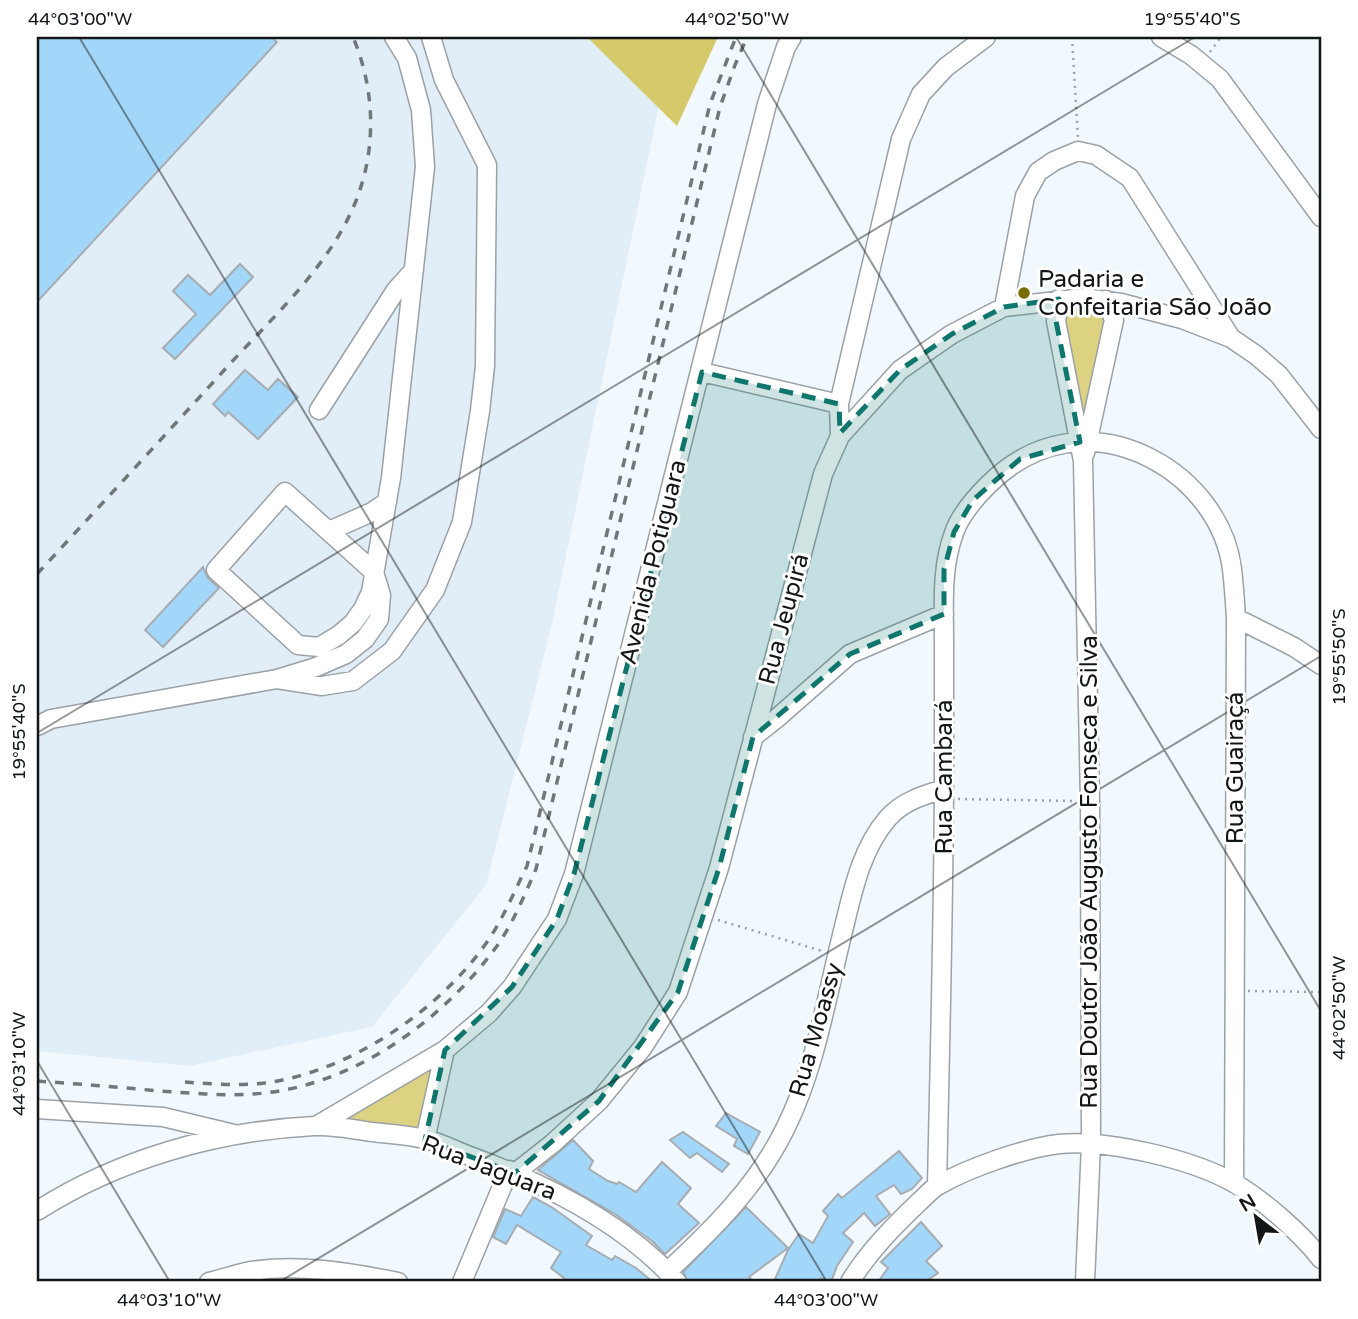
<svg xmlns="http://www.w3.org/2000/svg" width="1358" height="1319" viewBox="0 0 1358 1319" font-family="'Varela Round',sans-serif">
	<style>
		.built { fill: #e1eef7 }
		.green { fill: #dcd281 }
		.forest { fill: #d6c969 }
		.building { fill: #a3d7f9; stroke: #a6acb1; stroke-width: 2 }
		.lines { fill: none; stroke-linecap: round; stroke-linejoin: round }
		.minor-casing { stroke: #9ba1a6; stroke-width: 21 }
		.path { stroke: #9ca1a5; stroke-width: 2.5; stroke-dasharray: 2 5; stroke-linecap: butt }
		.minor { stroke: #fff; stroke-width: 18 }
		.rail { stroke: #717679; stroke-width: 3.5; stroke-dasharray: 9 9; stroke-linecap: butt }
		.marked { fill: #0f766e; fill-opacity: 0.2; stroke: #0f766e; stroke-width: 5; stroke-dasharray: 14 9; stroke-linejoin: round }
		.ticks { fill: none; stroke: #131617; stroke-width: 2; stroke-opacity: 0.45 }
		.poi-dot { fill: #776c06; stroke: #fff; stroke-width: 2.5 }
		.labels { text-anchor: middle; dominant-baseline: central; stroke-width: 6; stroke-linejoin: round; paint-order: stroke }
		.poi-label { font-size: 24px; fill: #131617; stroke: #fff; text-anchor: start }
		.street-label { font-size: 24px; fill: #131617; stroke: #fff }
		.neatline { fill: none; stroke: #131617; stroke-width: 2.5 }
		.ticks-label { font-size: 18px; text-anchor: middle; fill: #131617 }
	</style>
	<rect width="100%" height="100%" fill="#f2f9fe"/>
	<path class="built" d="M37 37H673L552 624 486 885 372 1027 190 1066 37 1051Z"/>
	<path class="green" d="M1061 301 1104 302 1109 320 1082 435Z
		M435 1063 418 1134 334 1122Z"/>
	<path class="forest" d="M587 37H718L677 126Z"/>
	<path class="building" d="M37 37H271L277 42 37 302Z
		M240 264 253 277 175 359 163 348 196 314 173 291 188 275 210 295Z
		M245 370 268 390 278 379 298 397 258 439 228 412 225 416 213 404Z
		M203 567 208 578 219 588 163 647 145 630Z
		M726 1113 760 1132 748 1154 734 1146 737 1139 716 1126Z
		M683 1132 729 1164 722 1172 697 1153 690 1158 670 1140Z
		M573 1140 593 1161 589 1169 608 1181 617 1184 619 1182 636 1192 662 1162 691 1188 678 1204 699 1223 665 1254 652 1241 615 1214 538 1170Z
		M899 1151 922 1178 912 1189 901 1194 894 1185 876 1196 890 1214 875 1226 864 1213 843 1233 853 1242 837 1266 831 1282 821 1278 820 1282H782L775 1279 788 1250 799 1234 813 1243 828 1216 823 1211 838 1194 842 1198Z
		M533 1197 553 1208 592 1236 586 1245 612 1260 615 1256 636 1268 653 1282H569L551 1268 561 1252 517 1225 506 1244 493 1237 505 1209 521 1216Z
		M746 1207 788 1248 749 1277 754 1282H688L683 1272Z
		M921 1222 942 1246 926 1261 938 1273 925 1282H878L888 1268 881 1262Z"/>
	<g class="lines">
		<g class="minor-casing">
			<path id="minor" d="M1161 37 1191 55 1220 79 1321 217
				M1059 299 1056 321 1083 461 1090 802 1091 1144 1085 1282
				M1004 307 1025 196 1038 172 1054 161 1078 151 1096 155 1130 178 1231 338
				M702 372 839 404
				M319 410 396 290 414 270
				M840 436 900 370 952 334 1004 307 1084 298 1121 303 1182 319 1231 338 1256 355 1279 375 1321 429
				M1085 453 1114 320 1106 300
				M329 531 372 512 387 502
				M1236 618 1294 647 1321 665
				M277 679 316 667 346 654 365 639 379 619 381 595 374 572 285 492 216 570 298 645 319 647 339 635 353 623 363 609 371 592 391 478 425 167 421 110 407 58 394 37
				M37 726 51 719 277 679 322 686 353 681 392 651 435 590 462 522 480 411 485 366 487 165 444 80 431 37
				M753 737 776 719 850 654 944 614
				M37 1109 163 1117 234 1134
				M316 1126 445 1050 489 1013 512 987 557 919 574 874 767 104 786 47 792 37
				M425 1140 445 1050
				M515 1173 552 1144 599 1101 643 1047 678 992 719 868 823 474 840 436 839 404 901 139 921 94 946 67 986 37
				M937 1185C940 1044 944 902 944 761 944 721 944 681 944 641 944 605 941 568 954 533 960 515 974 499 988 485 1034 439 1094 429 1152 459 1194 481 1226 522 1232 569 1234 586 1235 602 1236 618L1234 1183
				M37 1211C118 1159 217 1131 314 1126 332 1125 353 1129 372 1132 389 1134 408 1135 425 1139 442 1143 458 1152 475 1158 548 1185 624 1223 677 1282
				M667 1272C713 1229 757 1186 785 1129 815 1069 826 1000 842 935 852 895 860 850 888 818 903 801 924 795 944 789
				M209 1282C221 1279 234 1275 246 1272 296 1263 349 1272 398 1282
				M462 1282 509 1170
				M850 1282C868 1252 894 1226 919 1202 925 1197 931 1189 939 1185 968 1168 1025 1148 1059 1144 1106 1139 1192 1159 1234 1183 1262 1199 1301 1233 1321 1259"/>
		</g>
		<path class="path" d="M1072 37 1078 138
			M1210 52 1221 37
			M958 799 1074 801
			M718 920 822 951
			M1248 991 1321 992"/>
		<use href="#minor" class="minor"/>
		<path class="rail" d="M37 574C101 505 165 435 228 366 273 317 326 269 353 208 377 153 376 92 353 37
			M37 1081C78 1084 118 1087 159 1091 194 1093 230 1097 265 1093 356 1083 441 1021 494 950 512 926 524 896 536 869L720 107 735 65 747 37
			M185 1082C211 1084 239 1086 265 1083 349 1072 439 1011 487 942 503 919 514 892 527 866L710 104 736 37"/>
	</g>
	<path class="marked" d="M1059 299 1056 321 1080 442 1020 459 973 500 954 532 944 570V614L850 654 753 737 719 868 678 992 599 1101 515 1173 425 1140 445 1050 512 987 557 919 574 874 702 372 839 404 840 433 900 370 952 334 1004 307Z"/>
	<path class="ticks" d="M79 37 827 1282M736 37 1321 1011M37 38 38 37M37 733 1195 37M37 1061 170 1282M279 1282 1321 656"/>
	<circle class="poi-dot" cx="1024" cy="293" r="7"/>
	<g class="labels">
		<g class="poi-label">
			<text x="1038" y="279">Padaria e<tspan x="1038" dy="28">Confeitaria São João</tspan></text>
		</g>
		<g class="street-label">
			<text transform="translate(653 562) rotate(-76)">Avenida Potiguara</text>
			<text transform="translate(784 619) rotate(-75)">Rua Jeupirá</text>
			<text transform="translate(1235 768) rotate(-90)">Rua Guairaçá</text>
			<text transform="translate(944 777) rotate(-90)">Rua Cambará</text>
			<text transform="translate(1089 872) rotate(-90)">Rua Doutor João Augusto Fonseca e Silva</text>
			<text transform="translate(816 1030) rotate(-74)">Rua Moassy</text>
			<text transform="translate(489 1168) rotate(21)">Rua Jaguara</text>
		</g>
	</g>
	<rect width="1358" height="1319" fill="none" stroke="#ffffff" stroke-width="77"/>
	<g transform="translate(1256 1217) rotate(329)" stroke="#ffffff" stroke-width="5" paint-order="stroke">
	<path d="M0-5L12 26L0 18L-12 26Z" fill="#131617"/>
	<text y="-10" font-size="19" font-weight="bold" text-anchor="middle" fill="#131617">N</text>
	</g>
	<rect x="38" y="38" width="1282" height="1242" class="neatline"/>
	<g class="ticks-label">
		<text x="80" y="25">44°03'00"W</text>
		<text x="737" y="25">44°02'50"W</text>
		<text x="1192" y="25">19°55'40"S</text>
		<text transform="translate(1339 657) rotate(-90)" y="6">19°55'50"S</text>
		<text transform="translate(19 732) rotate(-90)" y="6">19°55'40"S</text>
		<text transform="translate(1339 1008) rotate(-90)" y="6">44°02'50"W</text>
		<text transform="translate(19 1064) rotate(-90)" y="6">44°03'10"W</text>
		<text x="169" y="1306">44°03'10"W</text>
		<text x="826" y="1306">44°03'00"W</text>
	</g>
</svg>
